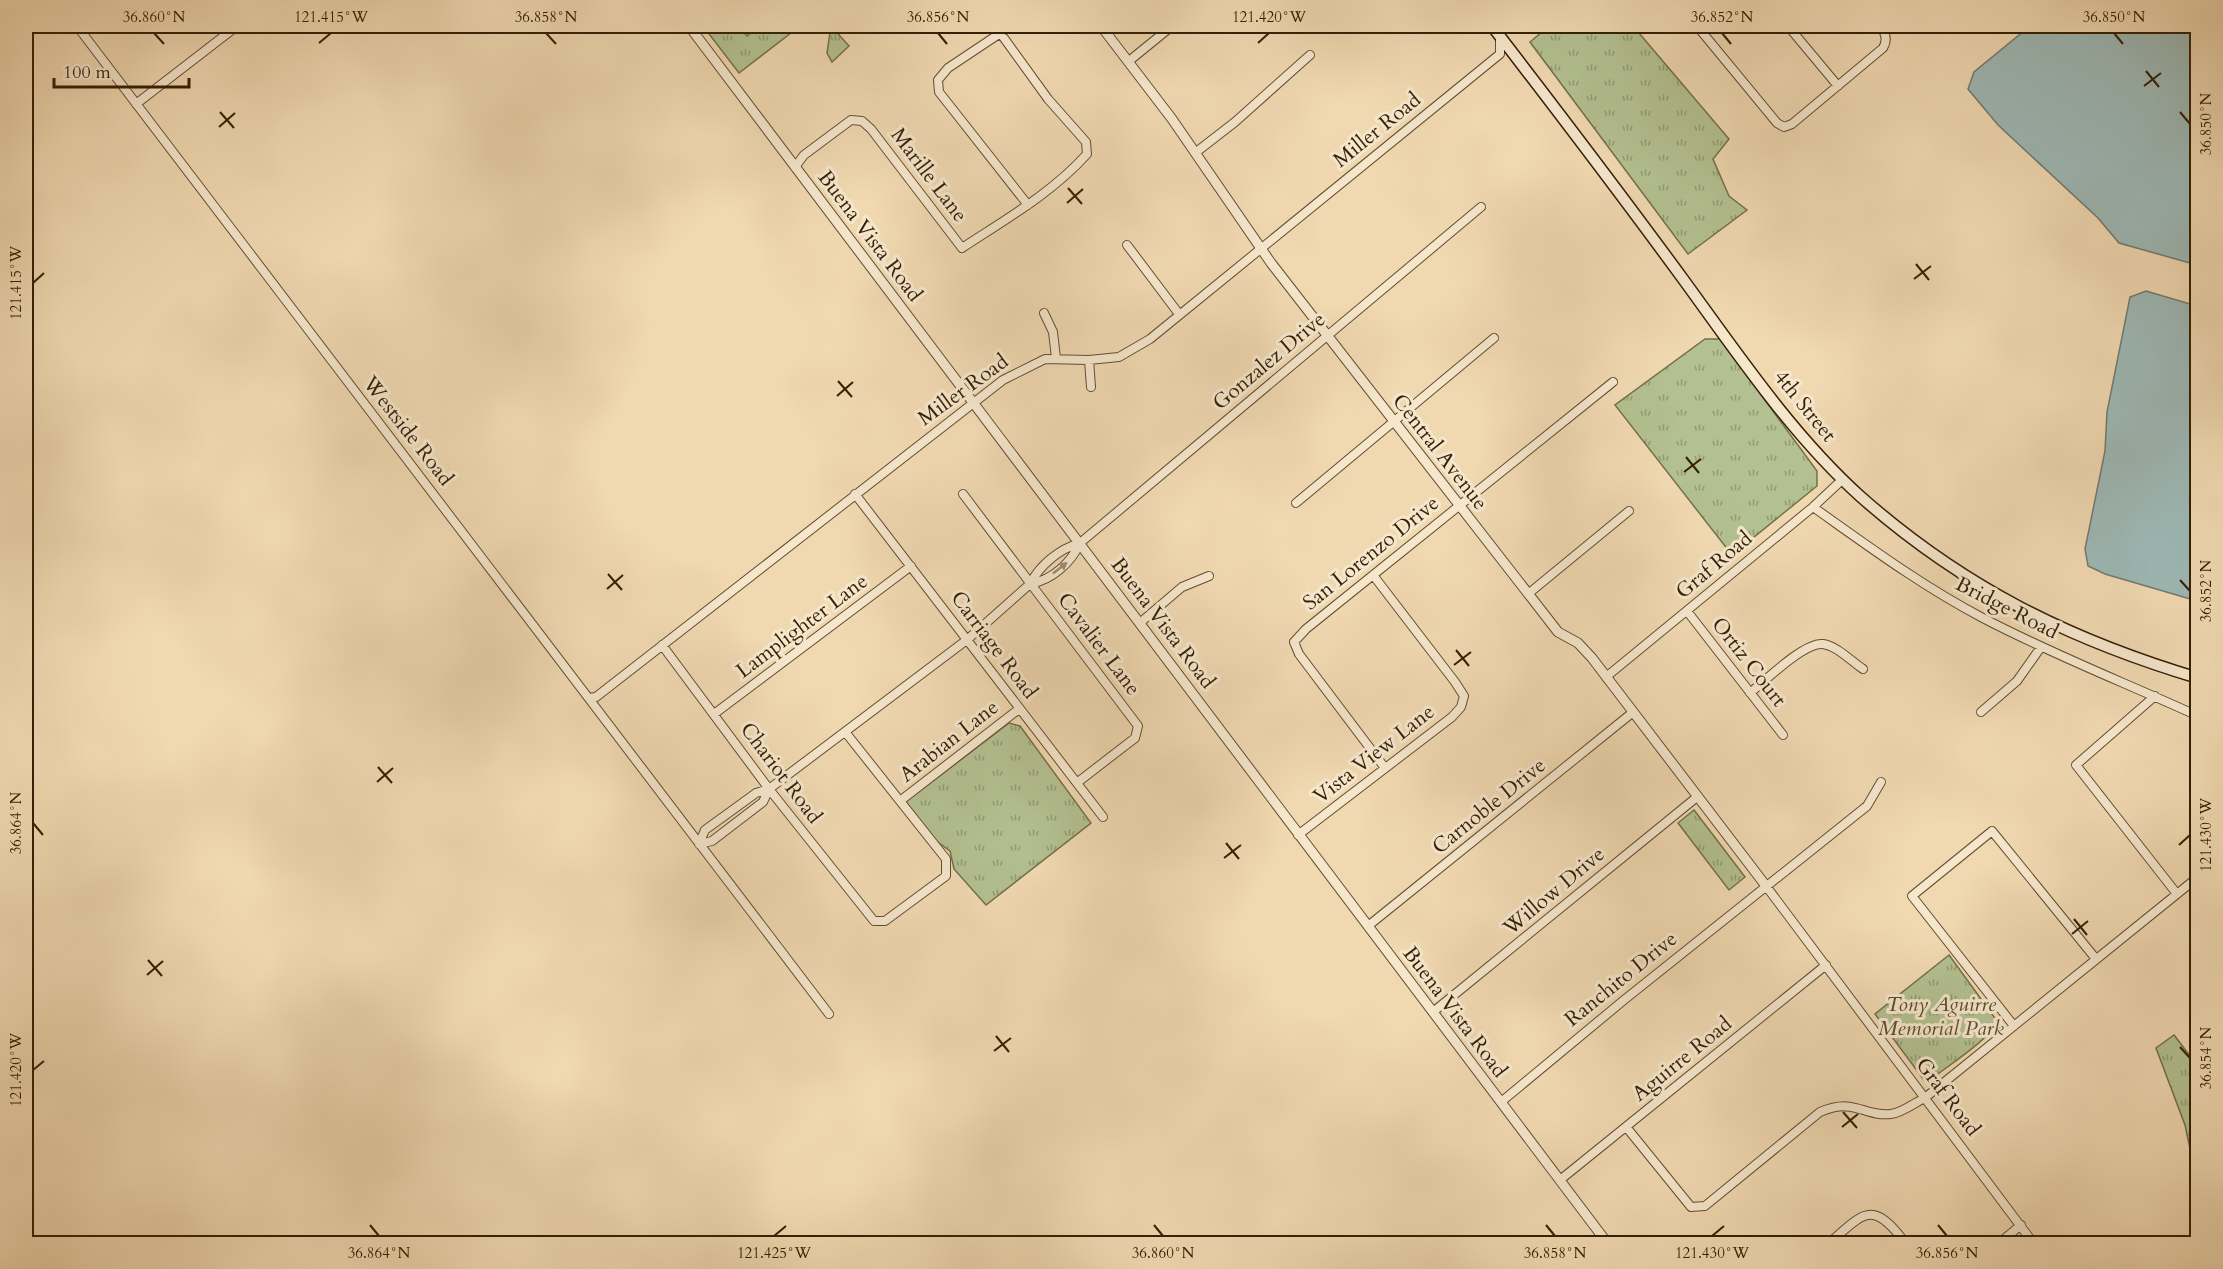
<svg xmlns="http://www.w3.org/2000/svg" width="2223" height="1269" viewBox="0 0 2223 1269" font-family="Cardo,serif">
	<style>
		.grass { fill: url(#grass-tufts); stroke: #74704a; stroke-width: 1.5 }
		.water { fill: #9db8b5; stroke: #737b6e; stroke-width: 1.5 }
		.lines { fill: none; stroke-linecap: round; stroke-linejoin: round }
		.minor-casing { stroke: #634d2f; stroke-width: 10 }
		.tertiary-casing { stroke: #634d2f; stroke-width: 11 }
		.secondary-casing { stroke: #341f04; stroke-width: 13 }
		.minor { stroke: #f5e6cc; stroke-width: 8 }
		.tertiary { stroke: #f5e6cc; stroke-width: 9 }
		.secondary { stroke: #f5e6cc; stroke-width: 10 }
		.oneway { fill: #9e8c72 }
		.ticks { fill: none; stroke: #341f04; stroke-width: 2 }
		.labels { text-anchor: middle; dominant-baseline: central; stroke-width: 6; stroke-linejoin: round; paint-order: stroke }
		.street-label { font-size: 21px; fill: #341f04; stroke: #f5e6cc }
		.park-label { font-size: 21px; font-style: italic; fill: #5a4f2e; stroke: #f5e6cc }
		.neatline { fill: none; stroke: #341f04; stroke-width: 2 }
		.ticks-label { font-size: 15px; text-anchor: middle; fill: #341f04 }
	</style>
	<defs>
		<pattern id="grass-tufts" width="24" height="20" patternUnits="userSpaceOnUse" patternTransform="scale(1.5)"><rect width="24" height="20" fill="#b3c091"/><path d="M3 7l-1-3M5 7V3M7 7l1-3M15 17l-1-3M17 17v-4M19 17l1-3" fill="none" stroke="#929b74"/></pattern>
	</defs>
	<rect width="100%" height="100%" fill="#f0d8b1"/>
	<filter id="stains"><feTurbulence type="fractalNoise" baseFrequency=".00333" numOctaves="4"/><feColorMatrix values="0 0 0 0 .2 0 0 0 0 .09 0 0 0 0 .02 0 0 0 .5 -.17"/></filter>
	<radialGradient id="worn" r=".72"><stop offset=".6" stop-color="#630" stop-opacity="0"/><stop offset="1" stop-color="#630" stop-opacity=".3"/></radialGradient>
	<path class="grass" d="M712 26H739L747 36 759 26H766L773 33 783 26H800L739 73 706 30Z
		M831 26 849 46 832 62 827 53Z
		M1549 26H1633L1729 139 1713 159 1729 196 1747 210 1688 254 1530 42Z
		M1705 339H1720L1817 471V486L1732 555 1615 405Z
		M1009 723 1020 726 1091 823 986 905 954 869 950 851 932 838 904 803Z
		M1694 810 1745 877 1729 890 1678 823Z
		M1949 955 1997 1021C1992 1038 1946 1067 1930 1080H1924L1875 1014Z
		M2174 1035 2197 1065V1181L2185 1125 2156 1048Z"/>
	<path class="water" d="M2030 26H2197V265L2119 243 2098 218 1998 125 1968 89 1974 72Z
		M2146 291 2197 306V601L2105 574 2088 566 2085 549 2105 451 2107 412 2130 297Z"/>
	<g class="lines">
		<g class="minor-casing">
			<path id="minor" d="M77 26 829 1014
				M1011 26 948 68 938 80 939 92 1028 205
				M1697 26 1777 123 1784 127 1792 124 1883 48C1888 40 1885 32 1880 26
				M1788 26 1838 86
				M1129 61 1172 26
				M136 104 237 26
				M1195 153 1235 122 1310 55
				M795 167 804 155 851 120 862 121 871 129 962 248C1006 219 1052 193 1087 154L1086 142 1048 99 1001 34
				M1127 245 1179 314
				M1044 313 1053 332 1056 358
				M1089 360 1091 387
				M855 494 1103 817
				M963 494 1138 726 1135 738 1078 782
				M1296 503 1494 338
				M1813 507C1868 546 1922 586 1981 617 2051 654 2126 683 2198 716
				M1080 543C1071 563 1052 580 1030 584 1040 565 1059 549 1080 543L1481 207
				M1528 594 1629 511
				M1687 611 1783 735
				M1141 622 1182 587 1209 576
				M662 645 769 789 874 921H885L946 876V859L846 733
				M1606 677 1813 507 1843 479
				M1750 693C1765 681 1804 642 1823 644 1837 646 1851 661 1863 669
				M2155 696 2076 765 2177 894
				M589 698 596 697 1003 380 1045 359 1089 360 1119 357 1150 339 1500 54V26
				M1981 712 2017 681 2041 647
				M714 714 911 566
				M1385 768 1299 654 1294 642 1306 629 1613 382
				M769 789 968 639 1030 584
				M769 789 763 802 712 841 699 844 705 830 756 793Z
				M900 801 1019 709
				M1298 835 1452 717 1461 707 1464 696 1455 682 1373 575
				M1766 886 2034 1244
				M1368 926 1632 713
				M1433 1012 1697 797
				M2014 1026 1912 896 1992 831 2096 959
				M1501 1102 1624 1000 1867 806 1881 782
				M1627 1128 1691 1207 1705 1206 1820 1112C1856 1097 1863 1117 1891 1114 1902 1113 1916 1102 1926 1097L2198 877
				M1560 1180 1826 965
				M1828 1244C1864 1213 1872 1198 1906 1244
				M1998 1244 2021 1225"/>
		</g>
		<g class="tertiary-casing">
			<path id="tertiary" d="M689 26 1608 1244
				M1101 26 1172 119 1271 263 1558 632 1578 643 1592 658 1766 886"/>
		</g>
		<g class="secondary-casing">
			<path id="secondary" d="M1492 26C1556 109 1620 193 1683 279 1737 353 1792 435 1861 497 1963 587 2068 639 2198 678"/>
		</g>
		<use href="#minor" class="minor"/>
		<use href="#tertiary" class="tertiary"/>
		<use href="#secondary" class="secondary"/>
	</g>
	<defs><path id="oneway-solid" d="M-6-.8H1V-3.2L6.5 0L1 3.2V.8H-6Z" transform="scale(1.5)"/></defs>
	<use class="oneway" href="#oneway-solid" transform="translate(1060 568) rotate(-38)"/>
	<path class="ticks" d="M154 33 164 44M546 33 556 44M938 33 947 44M1722 33 1731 44M2114 33 2123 44M319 43 331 33M1258 43 1269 33M2146 71 2159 87M2144 86 2161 73M220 112 234 128M2180 112 2190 124M219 127 235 113M1068 188 1082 204M1067 203 1083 189M1916 264 1929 280M1914 279 1931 266M33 283 44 273M838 381 852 397M837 396 853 382M1686 457 1699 473M1684 472 1701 459M608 574 622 590M2180 580 2190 591M607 589 623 575M1456 650 1469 666M1454 665 1471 652M378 767 392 783M377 782 393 768M33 823 43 835M1226 843 1239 859M2179 845 2190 835M1224 858 1241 845M2074 919 2087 935M2072 934 2088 921M148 960 162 976M147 975 163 961M996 1036 1009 1052M2180 1047 2190 1058M994 1051 1011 1038M33 1070 44 1061M1843 1112 1857 1128M1842 1127 1858 1114M370 1225 379 1236M1154 1225 1163 1236M1546 1225 1555 1236M1938 1225 1947 1236M774 1236 786 1226M1712 1236 1724 1226"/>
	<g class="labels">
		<g class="street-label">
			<text transform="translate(1377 130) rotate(-39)">Miller Road</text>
			<text transform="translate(929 175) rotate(53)">Marille Lane</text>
			<text transform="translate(870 236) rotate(53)">Buena Vista Road</text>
			<text transform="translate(1269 361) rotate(-40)">Gonzalez Drive</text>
			<text transform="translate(963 390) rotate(-36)">Miller Road</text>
			<text transform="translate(1805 406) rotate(51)">4th Street</text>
			<text transform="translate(408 431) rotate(52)">Westside Road</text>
			<text transform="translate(1440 452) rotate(52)">Central Avenue</text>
			<text transform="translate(1371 553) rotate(-39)">San Lorenzo Drive</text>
			<text transform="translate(1714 565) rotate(-40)">Graf Road</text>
			<text transform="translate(2007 608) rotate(27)">Bridge Road</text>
			<text transform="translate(1163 623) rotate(53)">Buena Vista Road</text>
			<text transform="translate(802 626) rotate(-37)">Lamplighter Lane</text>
			<text transform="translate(1099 644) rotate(53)">Cavalier Lane</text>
			<text transform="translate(994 645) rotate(53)">Carriage Road</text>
			<text transform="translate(1749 662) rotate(52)">Ortiz Court</text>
			<text transform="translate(949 741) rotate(-38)">Arabian Lane</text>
			<text transform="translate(1374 754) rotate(-38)">Vista View Lane</text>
			<text transform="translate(781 773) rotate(53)">Chariot Road</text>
			<text transform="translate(1489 806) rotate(-39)">Carnoble Drive</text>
			<text transform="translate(1554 891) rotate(-40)">Willow Drive</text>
			<text transform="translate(1621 979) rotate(-39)">Ranchito Drive</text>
			<text transform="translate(1455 1012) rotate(53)">Buena Vista Road</text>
			<text transform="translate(1682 1059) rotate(-39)">Aguirre Road</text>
			<text transform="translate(1948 1097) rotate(53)">Graf Road</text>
		</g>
		<g class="park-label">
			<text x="1941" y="1004">Tony Aguirre<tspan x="1941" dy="24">Memorial Park</tspan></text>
		</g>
	</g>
	<rect width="2223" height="1269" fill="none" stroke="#f0d8b1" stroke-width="66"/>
	<path d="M54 78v9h135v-9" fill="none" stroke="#341f04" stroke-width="3"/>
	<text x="63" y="78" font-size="18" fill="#341f04" stroke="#f5e6cc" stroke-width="4.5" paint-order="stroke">100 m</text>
	<rect x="33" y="33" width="2157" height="1203" class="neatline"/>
	<g class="ticks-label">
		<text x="154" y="22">36.860°N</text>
		<text x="331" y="22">121.415°W</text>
		<text x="546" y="22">36.858°N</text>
		<text x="938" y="22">36.856°N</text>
		<text x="1269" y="22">121.420°W</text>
		<text x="1722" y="22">36.852°N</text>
		<text x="2114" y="22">36.850°N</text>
		<text transform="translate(2206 124) rotate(-90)" y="5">36.850°N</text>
		<text transform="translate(16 283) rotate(-90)" y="5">121.415°W</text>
		<text transform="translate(2206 591) rotate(-90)" y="5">36.852°N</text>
		<text transform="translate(16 823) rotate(-90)" y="5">36.864°N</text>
		<text transform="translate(2206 835) rotate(-90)" y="5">121.430°W</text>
		<text transform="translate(2206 1058) rotate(-90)" y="5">36.854°N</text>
		<text transform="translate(16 1070) rotate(-90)" y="5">121.420°W</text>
		<text x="379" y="1258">36.864°N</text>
		<text x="774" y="1258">121.425°W</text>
		<text x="1163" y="1258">36.860°N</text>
		<text x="1555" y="1258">36.858°N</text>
		<text x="1712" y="1258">121.430°W</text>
		<text x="1947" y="1258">36.856°N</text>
	</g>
	<rect width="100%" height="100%" filter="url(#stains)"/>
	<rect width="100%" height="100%" fill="url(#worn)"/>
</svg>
